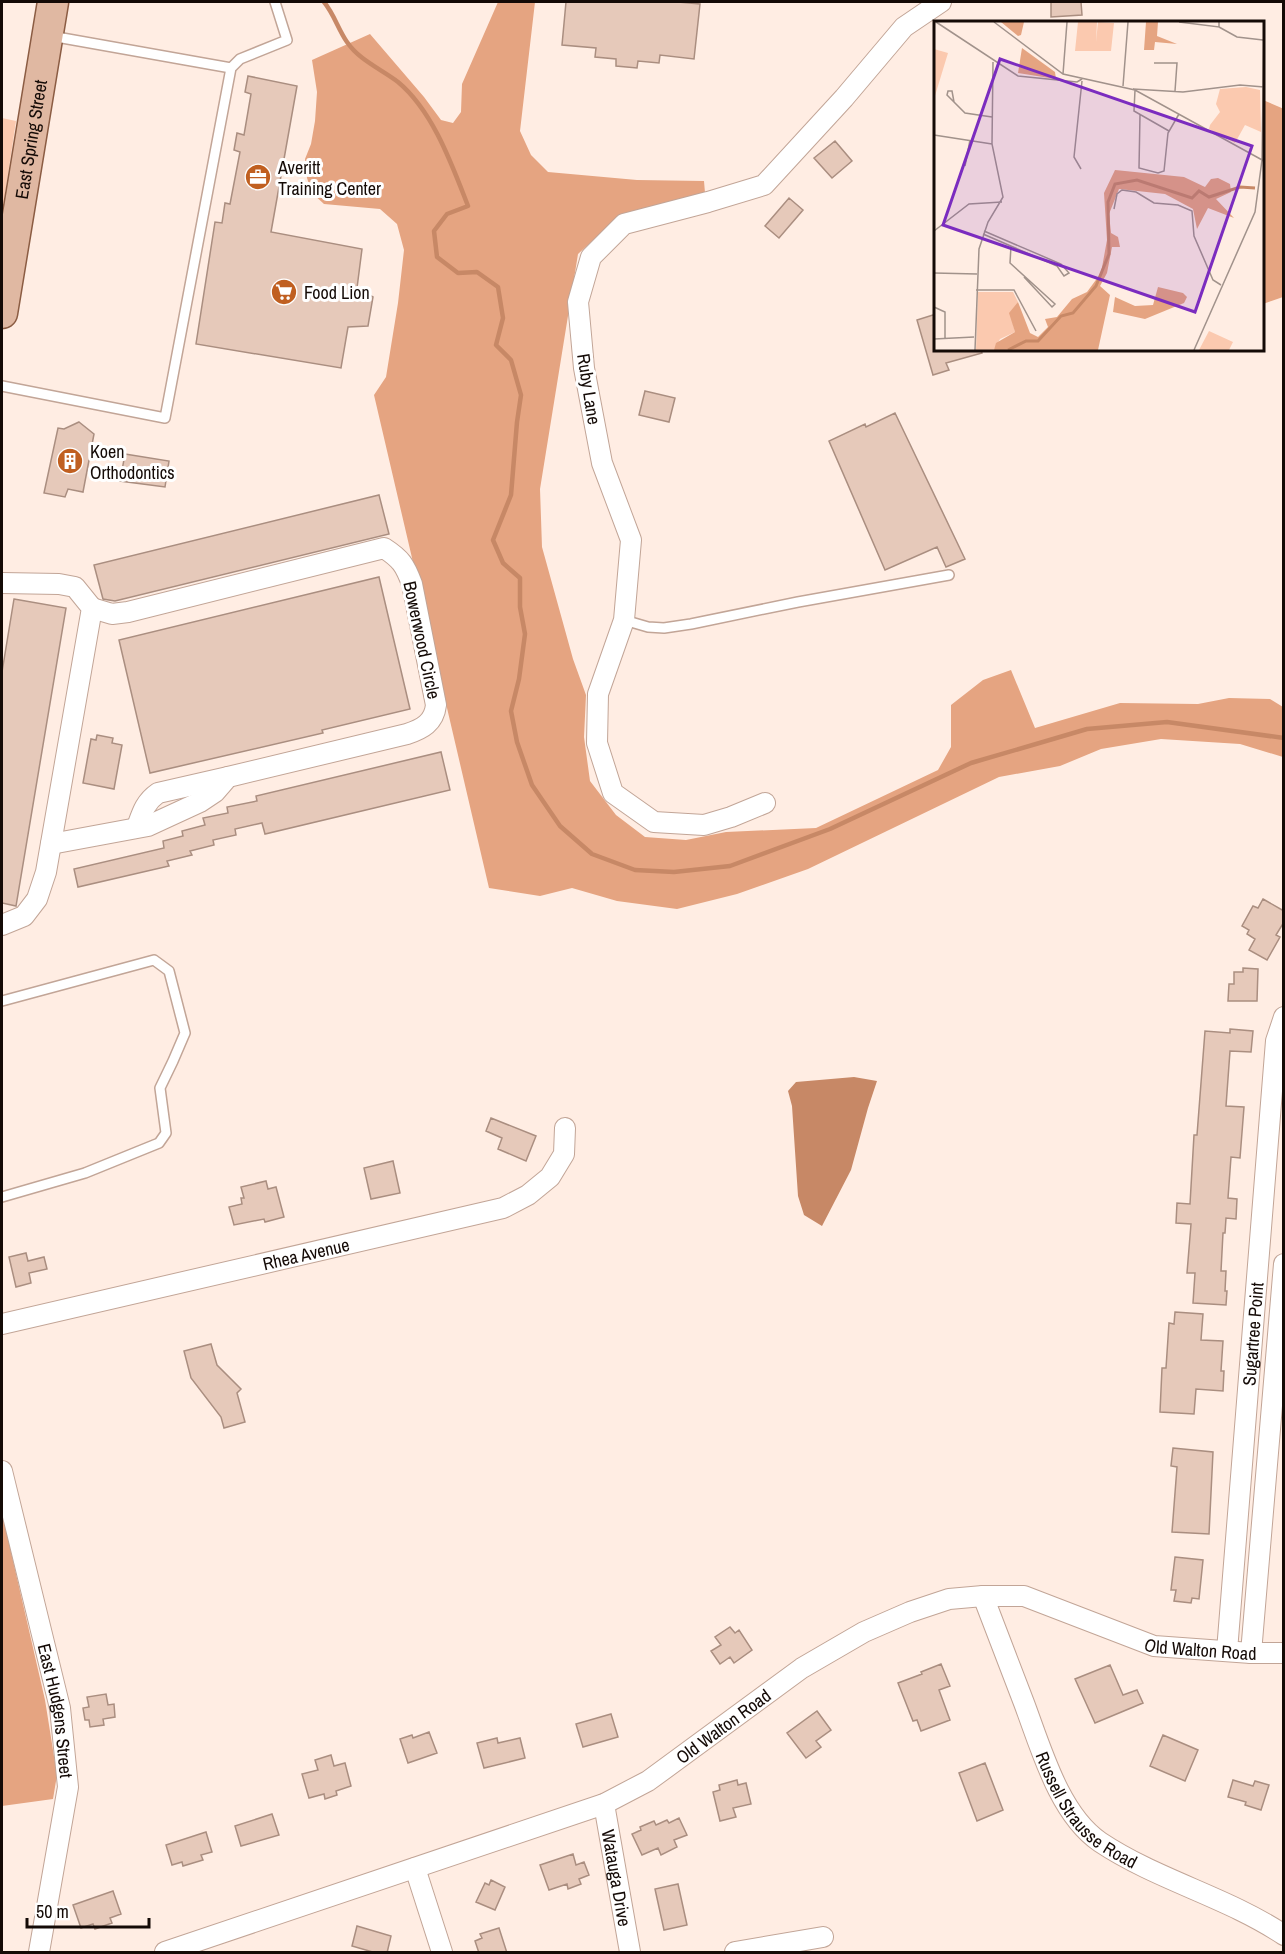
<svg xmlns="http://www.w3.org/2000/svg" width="1285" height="1954" viewBox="0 0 1285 1954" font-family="'Archivo Narrow',sans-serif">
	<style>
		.green { fill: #fbc9af }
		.forest { fill: #e5a481 }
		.water { fill: #c78866 }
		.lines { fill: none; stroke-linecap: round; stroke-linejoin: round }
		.stream { stroke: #c78866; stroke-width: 4.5 }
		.building { fill: #e6c9ba; stroke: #aa8e80; stroke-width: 1.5 }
		.lane-casing { stroke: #c2a597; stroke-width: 12 }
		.street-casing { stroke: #c2a597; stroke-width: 22 }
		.primary-casing { stroke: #8b5c43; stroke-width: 33 }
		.lane { stroke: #fff; stroke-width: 9 }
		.street { stroke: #fff; stroke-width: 20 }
		.primary { stroke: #e0b8a2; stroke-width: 30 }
		.labels { text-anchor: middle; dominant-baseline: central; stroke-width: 6; stroke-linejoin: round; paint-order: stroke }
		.street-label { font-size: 18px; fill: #140a06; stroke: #fff }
		.poi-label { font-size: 18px; fill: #140a06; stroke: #fff; text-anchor: start }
		.inset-river { fill: none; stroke: #c78866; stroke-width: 3 }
		.inset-road { fill: none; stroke: #a1928b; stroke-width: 1.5 }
		.view { fill: #7b2cbf; fill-opacity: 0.15; stroke: #7b2cbf; stroke-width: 3 }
		.inset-edge { fill: none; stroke: #140a06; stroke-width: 3 }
	</style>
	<rect width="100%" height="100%" fill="#ffede3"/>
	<path class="green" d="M2 118 16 121 2 214Z"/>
	<path class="forest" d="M498 2H535L520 131 531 155 548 172 637 180 704 181 705 193 618 217 578 254 540 489 542 547 573 659 586 695 584 737 590 781 616 815 645 837 686 840 726 832 816 828 938 770 951 747V705L983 680 1011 670 1035 728 1120 703 1198 704 1229 698 1270 699 1283 707V757L1240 744 1161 739 1101 749 1060 766 999 777 808 869 737 894 677 909 617 901 572 888 540 896 489 888 374 395 386 377 398 303 404 250 397 224 380 209 324 204 312 193 307 178 305 159 311 144 315 121 317 92 312 60 370 34 424 97 441 120 453 123 461 112 462 84Z
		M1263 100 1284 109 1283 297 1263 304Z
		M2 1517H3L45 1700 57 1775 53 1799 2 1806Z"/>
	<path class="water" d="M854 1077 877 1081 868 1108 851 1170 822 1226 804 1215 798 1196 792 1106 788 1091 796 1082Z"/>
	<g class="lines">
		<path class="stream" d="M324 2C334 14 338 29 347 42 359 60 381 69 398 82 433 111 452 165 468 206L447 214 434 231 437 257 458 273 477 272 498 287 503 318 496 345 511 360 521 395 517 422 511 495 493 540 503 563 520 578V607L525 634 519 679 511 711 517 742 532 785 560 826 592 854 635 870 674 872 730 866 830 829 971 763 1087 729 1167 722 1284 738"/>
	</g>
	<path class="building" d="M566 2H678L700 4 694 59 660 55 659 63 638 61 637 68 616 66V59L595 57 596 48 562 45Z
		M1051 2H1081L1082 15 1051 17Z
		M248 76 297 86 271 232 362 249 357 288 373 297 368 326 348 327 341 368 196 344 215 222 222 223 225 203 230 204 240 152 234 150 237 133 244 135 251 94 245 92Z
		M835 141 852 161 832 178 814 158Z
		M789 198 803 210 779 238 765 226Z
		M936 314V350H981L982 353 946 363 949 370 933 375 917 320Z
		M645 391 675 398 669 422 639 415Z
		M895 413 965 559 946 567 937 547 885 570 829 441 865 424 866 427Z
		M79 422 94 434 83 492 68 489 65 497 44 493 58 428 64 429Z
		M125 454 169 461 165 487 120 481Z
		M379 495 389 534 115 601 103 599 94 565Z
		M379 577 410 709 322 730 323 733 150 773 119 640Z
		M14 599 66 608 16 906 2 903V672Z
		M97 735 113 738 112 743 122 745 114 789 83 783 91 739 96 740Z
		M441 752 450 790 265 834 262 823 235 829 236 835 213 840 214 845 190 851 192 855 167 861 169 866 78 887 74 869 164 848 163 841 183 836 182 831 205 825 203 818 228 813 227 807 257 801 256 796Z
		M1263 899 1284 911V922L1276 935 1280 937 1267 960 1249 950 1255 939 1247 934 1249 930 1242 926 1253 906 1258 908Z
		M1243 968 1258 969 1257 1001H1228L1229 984H1234V972H1243Z
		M1230 1029 1253 1031 1251 1052 1230 1051 1226 1106 1244 1107 1240 1158 1231 1157 1228 1198 1237 1199 1236 1219 1226 1218 1225 1233H1223L1221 1271H1226L1225 1291H1227L1226 1305 1193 1303 1195 1273H1187L1191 1224 1176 1223 1177 1203 1190 1204 1194 1135H1197L1205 1031 1230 1033Z
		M491 1118 536 1136 526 1161 498 1149 502 1138 486 1131Z
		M393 1161 400 1193 371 1199 364 1168Z
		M266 1181 268 1189 276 1187 284 1217 265 1222 264 1219 234 1225 229 1207 242 1204 241 1198H244L241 1187Z
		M26 1253 28 1261 44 1257 47 1269 29 1273 31 1283 16 1287 9 1257Z
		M1175 1312 1203 1314 1201 1340 1223 1341 1221 1371H1224L1223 1391 1196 1389 1194 1414 1160 1412 1162 1368H1166L1169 1323 1174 1324Z
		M211 1344 217 1365 241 1389 237 1393 245 1422 224 1428 221 1417 191 1378 184 1351Z
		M1173 1448 1213 1452 1209 1534 1172 1532 1177 1467 1171 1466Z
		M1175 1557 1203 1560 1199 1599 1192 1598 1191 1603 1174 1601 1176 1590H1171Z
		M730 1627 735 1633 739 1630 752 1650 734 1663 730 1657 720 1664 711 1651 721 1645 715 1637Z
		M941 1664 950 1686 939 1690 950 1720 921 1731 917 1720 913 1721 898 1683 922 1674 921 1672Z
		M1110 1665 1123 1695 1137 1690 1143 1703 1095 1723 1075 1679Z
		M106 1694 108 1705 114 1704 115 1717 103 1719 104 1725 90 1727 89 1720H85L83 1708 89 1707 87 1697Z
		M817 1711 831 1730 816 1741 821 1747 806 1758 787 1733Z
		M611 1714 618 1737 583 1747 576 1724Z
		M429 1732 437 1753 408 1763 400 1739 412 1735 413 1738Z
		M1163 1735 1198 1750 1185 1781 1150 1766Z
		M497 1738 498 1743 520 1738 525 1758 484 1768 477 1743Z
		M331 1755 334 1766 345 1763 351 1786 336 1791 337 1795 325 1799 324 1794 309 1798 302 1774 318 1770 315 1760Z
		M985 1763 1003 1810 977 1821 959 1773Z
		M737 1780 738 1785 746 1783 751 1804 733 1808 736 1817 720 1821 713 1792 720 1790 719 1785Z
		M1233 1780 1253 1786 1255 1781 1269 1785 1261 1810 1245 1805 1246 1802 1228 1797Z
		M272 1814 279 1835 241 1846 235 1826Z
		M679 1818 687 1835 674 1840 677 1847 661 1855 658 1848 642 1855 632 1834 641 1830 640 1827 654 1821 656 1825 667 1820 669 1823Z
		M206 1832 212 1852 201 1855 203 1860 183 1866 182 1862 172 1865 166 1845Z
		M573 1854 576 1865 584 1862 589 1875 579 1879 581 1884 568 1889 567 1884 549 1890 540 1865Z
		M491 1880 505 1887 495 1910 476 1902 485 1883 489 1885Z
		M678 1884 687 1925 664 1930 655 1889Z
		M113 1891 121 1914 110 1918 112 1923 95 1929 93 1924 81 1928 73 1905Z
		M357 1926 391 1936 387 1953H376L352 1946Z
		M499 1928 507 1953H479L475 1941 482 1938 480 1934Z"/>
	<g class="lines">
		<g class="lane-casing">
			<path id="lane" d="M231 68 240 59 287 40 275 2
				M2 386 165 418 231 68 51 36
				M624 620 648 627 664 628 691 624 798 602 949 575
				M2 1001 154 960 169 971 185 1033 173 1061 160 1088 166 1133 159 1143 85 1173 2 1197"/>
		</g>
		<g class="street-casing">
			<g id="street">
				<path d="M2 583 59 584 75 587 92 608 46 872 37 899 24 916 2 925"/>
				<path d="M765 803 731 817 704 825 654 822 613 793 597 743 598 694 624 620 631 540 602 463 584 368 578 302 591 257 624 224 708 202 764 185 844 98 904 27 941 2"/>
				<path d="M137 827C142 813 145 802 158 793L228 777"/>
				<path d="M51 844 148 826 200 802 215 792 228 777 407 734C422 729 434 723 436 705L412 584C405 565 401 559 384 548L128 612 112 614 92 608"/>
				<path id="s1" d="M2 1324 503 1208 528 1195 550 1177 564 1154 565 1128"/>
				<path id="s2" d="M2 1471 60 1708 68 1787 39 1952"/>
				<path id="s3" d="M983 1596C997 1632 1010 1667 1024 1703 1041 1748 1059 1814 1100 1842 1157 1880 1227 1897 1284 1935"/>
				<path id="s4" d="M1227 1651 1276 1041 1284 1017"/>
				<path d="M1251 1653 1284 1264"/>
				<path id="s5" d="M604 1804 630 1952"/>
				<path d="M415 1868 442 1952"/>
				<path id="s6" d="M165 1952 604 1804 648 1781 802 1668 864 1632 910 1612 949 1599 983 1596H1024L1154 1646 1251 1653H1284"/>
				<path d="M735 1952 823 1937"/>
			</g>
		</g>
		<g class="primary-casing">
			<g id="primary">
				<path id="s7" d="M2 313 53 2"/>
			</g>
		</g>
		<use href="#lane" class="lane"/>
		<use href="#street" class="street"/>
		<use href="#primary" class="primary"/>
	</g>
	<defs>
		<g id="office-disc" transform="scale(1.35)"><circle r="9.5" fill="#c05f20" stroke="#fff"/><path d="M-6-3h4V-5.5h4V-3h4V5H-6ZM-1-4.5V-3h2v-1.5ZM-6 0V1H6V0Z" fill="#fff"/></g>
		<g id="supermarket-disc" transform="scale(1.35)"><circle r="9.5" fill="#c05f20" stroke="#fff"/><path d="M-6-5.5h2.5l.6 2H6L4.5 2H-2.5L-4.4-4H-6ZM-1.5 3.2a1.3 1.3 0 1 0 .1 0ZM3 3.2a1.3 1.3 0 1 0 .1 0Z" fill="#fff"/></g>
		<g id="building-disc" transform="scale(1.35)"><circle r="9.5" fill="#c05f20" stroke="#fff"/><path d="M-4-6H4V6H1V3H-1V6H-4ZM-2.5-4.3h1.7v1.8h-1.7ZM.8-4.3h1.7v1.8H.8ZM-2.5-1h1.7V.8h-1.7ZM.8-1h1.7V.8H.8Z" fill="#fff"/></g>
	</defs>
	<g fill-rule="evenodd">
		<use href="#office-disc" x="258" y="177"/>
		<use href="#supermarket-disc" x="284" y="292"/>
		<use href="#building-disc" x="70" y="461"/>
	</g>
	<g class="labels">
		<g class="street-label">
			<text stroke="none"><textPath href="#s7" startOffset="176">East Spring Street</textPath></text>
			<text transform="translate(589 389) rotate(81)">Ruby Lane</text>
			<text transform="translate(422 640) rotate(78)">Bowerwood Circle</text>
			<text stroke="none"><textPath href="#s1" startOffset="312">Rhea Avenue</textPath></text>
			<text stroke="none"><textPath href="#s4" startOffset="318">Sugartree Point</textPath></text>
			<text stroke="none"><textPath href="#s6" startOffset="1128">Old Walton Road</textPath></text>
			<text stroke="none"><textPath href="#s2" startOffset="246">East Hudgens Street</textPath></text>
			<text stroke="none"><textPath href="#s6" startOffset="606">Old Walton Road</textPath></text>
			<text stroke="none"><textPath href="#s3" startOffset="242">Russell Strausse Road</textPath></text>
			<text stroke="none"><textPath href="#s5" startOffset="75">Watauga Drive</textPath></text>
		</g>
		<g class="poi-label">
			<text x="278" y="167">Averitt<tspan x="278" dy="21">Training Center</tspan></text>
			<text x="304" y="292">Food Lion</text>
			<text x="90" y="451">Koen<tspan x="90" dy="21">Orthodontics</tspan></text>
		</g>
	</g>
	<g transform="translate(934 21)">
		<rect width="330" height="330" fill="#ffede3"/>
		<path d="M144 1H163L162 21 164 1 180 2 177 30H141ZM0 28 14 32 0 78ZM312 66 326 69 327 111 311 104 301 122 275 108 276 104 286 91 282 83 286 68ZM44 271H79L84 281 77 295 81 311 66 318 60 329H42ZM275 310 299 321 295 329H265Z" fill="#fbc9af"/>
		<path d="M67 1H90L87 14 84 15ZM212 1H224L223 15 243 23 221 21 220 29H210ZM88 27 121 51 122 58 84 52ZM181 149 250 156 271 166 277 158 284 157 296 163 297 171 282 178 300 197 274 187 263 208 259 188 231 173 185 168 175 193 177 212 184 216 186 226H178L173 252 166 265 176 274 164 329H60L62 322 81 311 75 292 84 281 96 312 104 316 114 306 111 298 123 296 138 278 153 271 167 252 173 219 170 172ZM224 266 249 272 253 276 250 282 211 298 179 291 181 276 201 285 219 284Z" fill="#e5a481"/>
		<path class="inset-river" d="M74 329 92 320H104L127 295 139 292 162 265 175 233 174 181 181 163 203 159 258 177 265 170 275 176 306 166 321 167"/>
		<path class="inset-road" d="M2 1 84 55 143 61 148 58M60 1 129 53 201 69 330 140M245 1 285 6V1M285 6 303 16 329 19M220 42H243L241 70M129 53 133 1M189 65 194 1M199 68 249 71 306 64 330 66M201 69 200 90 235 110M20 81 18 70H14L13 74 31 92 58 96M206 94 205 147 224 152 230 150 234 112 245 93M0 114 58 123M328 139 330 7M31 145 36 119M147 148 140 136 148 60M180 188 183 173 188 169 202 171 220 182 244 184 258 190 260 215 279 259 287 264M0 210 35 183 68 181M49 213 123 245 130 255 135 252 127 243 50 210M77 225 76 242 121 283 118 286 90 256M0 252 43 253M42 269H80L102 310M0 286 11 291V318M0 318 40 316M41 329 45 228 54 201 69 176 58 123 59 41M260 329 321 191 328 139"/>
		<path class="view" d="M66 38 318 125 261 291 9 204Z"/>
		<rect width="330" height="330" class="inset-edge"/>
	</g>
	<rect width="1285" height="1954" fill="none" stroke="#140a06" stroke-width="6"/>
	<path d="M27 1918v9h122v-9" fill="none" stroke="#140a06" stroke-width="3"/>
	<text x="36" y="1918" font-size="18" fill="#140a06" stroke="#ffffff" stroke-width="4.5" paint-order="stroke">50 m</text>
</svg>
